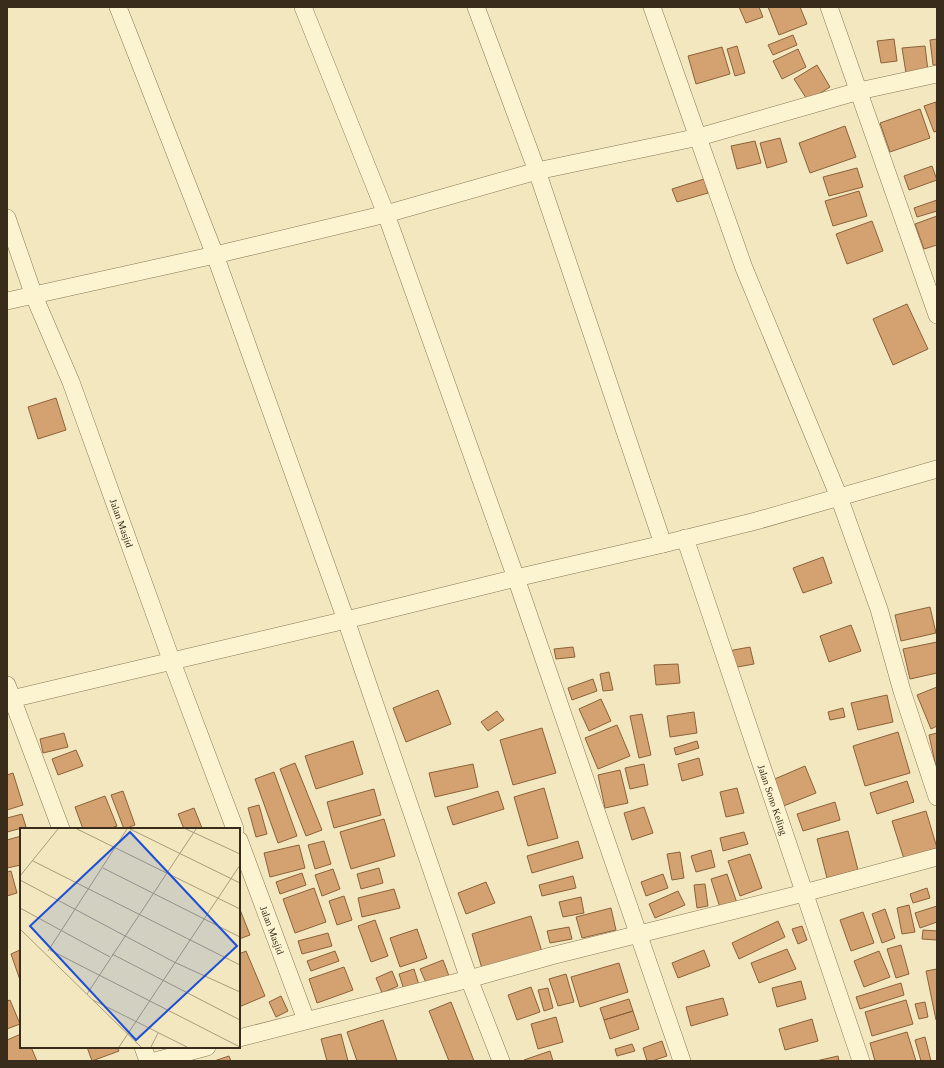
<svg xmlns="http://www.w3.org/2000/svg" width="944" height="1068" viewBox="0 0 944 1068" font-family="'Times New Roman',serif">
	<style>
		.building { fill: #d3a270; stroke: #8c6139 }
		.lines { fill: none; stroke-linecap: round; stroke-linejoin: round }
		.minor-casing { stroke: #8b7755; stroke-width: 18 }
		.minor { stroke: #fcf3d1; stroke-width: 17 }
		.labels { text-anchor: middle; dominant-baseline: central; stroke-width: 4; stroke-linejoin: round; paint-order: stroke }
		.street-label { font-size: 10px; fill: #392c1b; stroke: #f8f0ce }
		.inset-road { fill: none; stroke: #a89c7d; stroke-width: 1 }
		.view { fill: #1d4ed8; fill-opacity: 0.15; stroke: #1d4ed8; stroke-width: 2 }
		.inset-edge { fill: none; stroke: #392c1b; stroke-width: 2 }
	</style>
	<rect width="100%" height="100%" fill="#f2e7be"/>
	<path class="building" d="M739 7H759L763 17 746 23Z
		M768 7H800L807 24 779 35Z
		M793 35 797 45 773 55 768 45Z
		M894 39 897 61 881 63 877 41Z
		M937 39V65H933L930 40Z
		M737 46 745 73 735 76 727 49Z
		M925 46 928 71 906 73 902 48Z
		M722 47 730 74 696 84 688 56Z
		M798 49 806 67 782 79 773 61Z
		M817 65 830 87 808 101 794 79Z
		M936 102 937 131 934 132 924 106Z
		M920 109 930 138 890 152 880 123Z
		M845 126 856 157 810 173 799 143Z
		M780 138 787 162 767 168 760 143Z
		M755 141 761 163 737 169 731 146Z
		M932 166 937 180 909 190 904 176Z
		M857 168 863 187 829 196 823 177Z
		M704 179 708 193 677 202 672 189Z
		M859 191 867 216 833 226 825 201Z
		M937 200V211L917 217 914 208Z
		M937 216V245L924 249 915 224Z
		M872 221 883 251 847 264 836 234Z
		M907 304 928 349 893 365 873 319Z
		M56 398 66 430 38 439 28 407Z
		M823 557 832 583 803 593 793 568Z
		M930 607 936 633 901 641 895 615Z
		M851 625 861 651 829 662 820 636Z
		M937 642V673L910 679 903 649Z
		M573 647 575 657 556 659 554 649Z
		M750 647 754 664 732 668 728 651Z
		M678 664 680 683 656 685 654 665Z
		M609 672 613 690 603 691 600 674Z
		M593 679 597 691 572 700 568 688Z
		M937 687V726L931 729 917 695Z
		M438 690 451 724 406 742 393 708Z
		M887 695 893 722 858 730 851 703Z
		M601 699 611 721 589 731 579 709Z
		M843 708 845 717 830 720 828 712Z
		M497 711 504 720 488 731 481 722Z
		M694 712 697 733 670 737 667 716Z
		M642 714 651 755 639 758 630 716Z
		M617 725 630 756 598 769 585 738Z
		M542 728 556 773 513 785 500 740Z
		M898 732 910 773 865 786 853 746Z
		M64 733 68 747 43 753 40 739Z
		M937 733V767H936L929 735Z
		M353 741 363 774 316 789 305 756Z
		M697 741 699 748 676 755 674 748Z
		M76 750 83 766 58 775 52 759Z
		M699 758 703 775 682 781 678 764Z
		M295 763 322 830 306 836 280 769Z
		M473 764 478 787 435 797 429 773Z
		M644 764 648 785 630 789 625 768Z
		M805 766 816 793 781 807 770 781Z
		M620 770 628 803 605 808 598 775Z
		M274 772 297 836 278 843 255 779Z
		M13 773 23 805 7 810V775Z
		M907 781 914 802 877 814 870 793Z
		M544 788 558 838 528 846 514 797Z
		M737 788 744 813 726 817 720 792Z
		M374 789 381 815 334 828 327 802Z
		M123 791 135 825 124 829 111 795Z
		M498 791 504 809 453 825 447 807Z
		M105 796 117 826 108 829H83L75 807Z
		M835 802 840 820 803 831 797 814Z
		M259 805 267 834 256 837 248 808Z
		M644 807 653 833 632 840 624 813Z
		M194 808 202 828 184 829 178 814Z
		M926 811 937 848 904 859 892 821Z
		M22 814 26 827 7 832V818Z
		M384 819 395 856 351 869 340 832Z
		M848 831 858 870 827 878 817 839Z
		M744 832 748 844 723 851 720 838Z
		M21 836V865L7 868V840Z
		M324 841 331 864 315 869 308 845Z
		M578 841 583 858 532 873 527 856Z
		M299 845 305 868 270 877 264 853Z
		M711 850 715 867 696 872 691 856Z
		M680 852 684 878 672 880 667 854Z
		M750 854 762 888 740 896 728 861Z
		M379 868 383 883 361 889 357 874Z
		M333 869 340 889 322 896 315 875Z
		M11 871 17 893 7 896V872Z
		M302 873 306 885 280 894 276 882Z
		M663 874 668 888 646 896 641 882Z
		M727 874 738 906 721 911 711 879Z
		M573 876 576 888 542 896 539 885Z
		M486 882 495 903 466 914 458 893Z
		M705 884 708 906 697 908 694 885Z
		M314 888 326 922 295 933 283 899Z
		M927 888 930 898 913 903 910 894Z
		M394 889 400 908 362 917 358 898Z
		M678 891 685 905 655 918 649 904Z
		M344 896 352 920 337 925 329 901Z
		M581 897 584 913 563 917 559 902Z
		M909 905 915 932 902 934 897 908Z
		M937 906V922L920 928 915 913Z
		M239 907 250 935 239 939Z
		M611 908 616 930 582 938 576 917Z
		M885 909 895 938 882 943 872 914Z
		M863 912 874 943 851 951 840 920Z
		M531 916 543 955 483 972 472 934Z
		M375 920 388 956 371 962 358 926Z
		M778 921 785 937 739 959 732 943Z
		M802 926 807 940 798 944 792 929Z
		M569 927 572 939 550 943 547 931Z
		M417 929 427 958 400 967 390 938Z
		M923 930 937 931V940L922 939Z
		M328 933 332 946 302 954 298 941Z
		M901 945 909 974 896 978 887 949Z
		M787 949 796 969 759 983 751 963Z
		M20 950 21 952V983L11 954Z
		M704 950 710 966 678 978 672 963Z
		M246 951 265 996 239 1007V954Z
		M335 951 339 961 311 971 307 961Z
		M879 951 890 977 864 987 854 961Z
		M443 960 449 976 427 985 420 969Z
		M619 963 628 992 580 1007 571 977Z
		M344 967 353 990 317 1003 309 979Z
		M414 969 419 985 404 990 399 974Z
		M937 969V1020H936L926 971Z
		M392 971 398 986 382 993 376 978Z
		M566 974 574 1002 558 1006 549 979Z
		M801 981 806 999 777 1007 772 988Z
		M901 983 904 995 860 1009 856 997Z
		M531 987 540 1012 517 1020 508 995Z
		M548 988 553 1008 544 1011 538 990Z
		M281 996 288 1011 276 1017 269 1002Z
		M723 998 728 1015 691 1026 686 1007Z
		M629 999 633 1011 604 1020 600 1008Z
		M10 1000 20 1024 7 1029V1001Z
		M906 1000 913 1024 872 1036 865 1012Z
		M451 1002 474 1061H449L429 1011Z
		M925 1002 928 1017 919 1019 915 1004Z
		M633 1011 639 1029 610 1039 604 1020Z
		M556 1017 563 1042 538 1049 531 1024Z
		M812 1019 818 1041 785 1050 779 1029Z
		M383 1020 397 1061H357L347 1032Z
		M907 1032 916 1061H875L870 1043Z
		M21 1034V1047H31L37 1061H7V1040Z
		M341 1034 348 1061H327L321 1039Z
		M925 1037 931 1061H921L915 1040Z
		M662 1041 667 1056 652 1061H647L643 1048Z
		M632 1044 635 1051 617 1056 615 1049Z
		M87 1047H117L119 1051 92 1061Z
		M550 1051 553 1061H525L524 1060Z
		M229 1056 231 1061H214Z
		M838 1056 839 1061H816Z"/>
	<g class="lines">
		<g class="minor-casing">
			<g id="minor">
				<path d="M118 7 215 255 346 620 469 979 501 1061"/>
				<path d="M303 7 386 214 516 578 682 1061"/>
				<path d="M476 7 537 171 663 544"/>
				<path d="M652 7 744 268 839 497 879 609 902 691 937 797"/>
				<path d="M829 7 937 315"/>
				<path id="s1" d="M7 218 34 296 71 382 172 662 235 829"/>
				<path d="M7 301 215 255 386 214 537 171 699 137 859 91 937 74"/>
				<path id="s2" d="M685 538 861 1061"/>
				<path d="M7 685 61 829"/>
				<path d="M7 700 346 620 516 578 663 544 756 521 937 469"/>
				<path id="s3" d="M239 840 306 1020"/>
				<path d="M239 1038 469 979 551 956 804 893 937 857"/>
				<path d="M143 1047 148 1061"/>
				<path d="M155 1061 207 1047"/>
			</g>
		</g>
		<use href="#minor" class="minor"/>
	</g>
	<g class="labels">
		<g class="street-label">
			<text stroke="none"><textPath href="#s1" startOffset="326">Jalan Masjid</textPath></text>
			<text stroke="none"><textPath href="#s2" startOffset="276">Jalan Sono Keling</textPath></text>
			<text stroke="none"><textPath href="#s3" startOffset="96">Jalan Masjid</textPath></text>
		</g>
	</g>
	<g transform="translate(20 828)">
		<rect width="220" height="220" fill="#f2e7be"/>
		<path class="inset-road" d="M57 1 220 81M110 1 220 55M166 1 220 26M13 33 220 137M83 40 220 109M0 48 38 1M0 52 154 134 220 164M0 80 90 129M0 101 121 219M30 122 220 219M28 123 107 1M92 126 220 192M67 166 176 1M73 172 167 219M99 219 220 37M131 219 138 205"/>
		<path class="view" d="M110 4 217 118 116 212 10 98Z"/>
		<rect width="220" height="220" class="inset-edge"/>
	</g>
	<rect width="944" height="1068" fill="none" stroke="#392c1b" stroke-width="16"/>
</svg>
